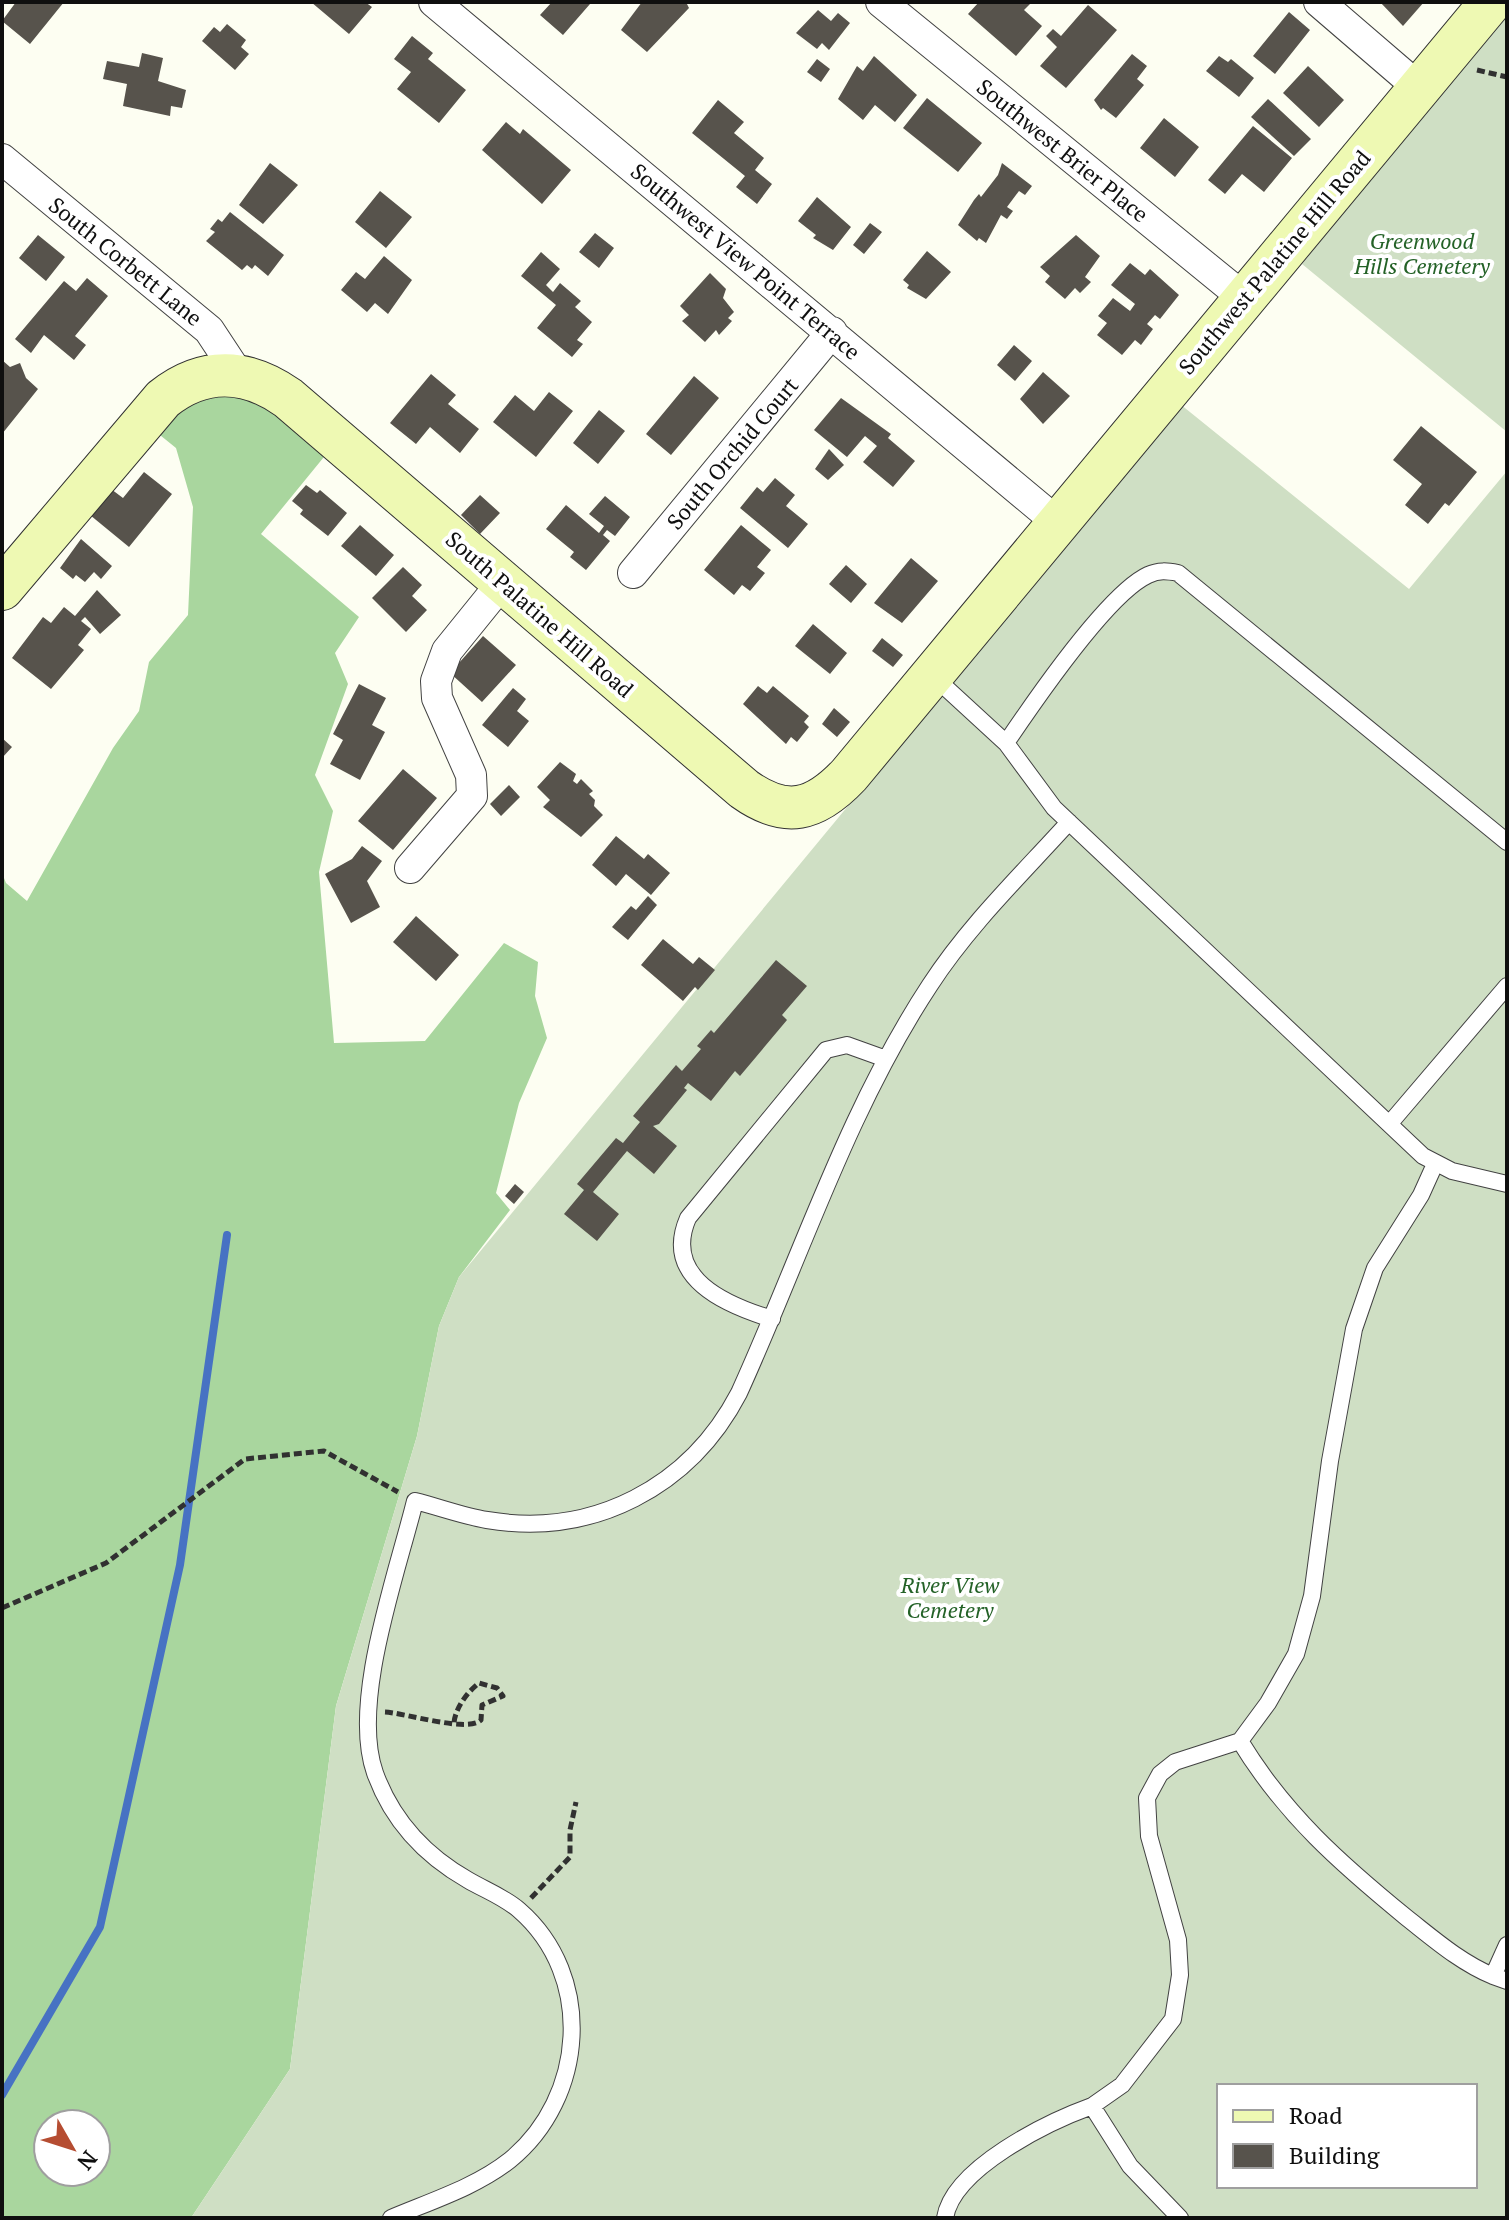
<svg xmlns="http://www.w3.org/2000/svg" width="1509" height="2220" viewBox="0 0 1509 2220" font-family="'PT Serif',serif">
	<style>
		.forest { fill: #a9d69e; fill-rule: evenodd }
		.cemetery { fill: #cfdfc4; fill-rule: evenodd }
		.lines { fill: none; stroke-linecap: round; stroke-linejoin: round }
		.stream { stroke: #4772c3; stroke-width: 8 }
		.building { fill: #57534c }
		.lane-casing { stroke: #424242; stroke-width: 18 }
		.street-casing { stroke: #424242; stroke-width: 32 }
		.secondary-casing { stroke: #313131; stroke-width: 44 }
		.path { stroke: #313131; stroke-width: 5; stroke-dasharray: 8 4; stroke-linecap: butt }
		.lane { stroke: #fff; stroke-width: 16 }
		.street { stroke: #fff; stroke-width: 30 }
		.secondary { stroke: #eef9b3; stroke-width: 42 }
		.labels { text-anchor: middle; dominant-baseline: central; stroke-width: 8; stroke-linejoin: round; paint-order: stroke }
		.street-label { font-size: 22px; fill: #0f0f0f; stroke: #fff }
		.park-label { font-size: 22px; font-style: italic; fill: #246227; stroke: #fff }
	</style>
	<rect width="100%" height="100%" fill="#fdfef2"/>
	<path class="forest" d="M248 392 328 452 261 534 359 617 335 653 348 684 315 775 333 811 319 872 334 1043 425 1041 504 943 538 962 535 996 547 1038 519 1103 496 1193 510 1210 459 1277 439 1326 417 1436 336 1706 290 2069 191 2218H2V873L6 883 27 901 113 748 139 711 149 662 188 615 193 507 176 448 150 427 181 399ZM48 2124H96V2172H48Z"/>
	<path class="cemetery" d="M1507 12V432L1302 264Z
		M1180 404 1409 589 1507 471V2218H191L290 2069 336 1706 417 1436 439 1326 459 1277ZM1219 2086H1475V2186H1219Z"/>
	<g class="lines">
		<path class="stream" d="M2 2095 100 1927 180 1565 227 1235"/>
	</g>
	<path class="building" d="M16 2H64L30 44 2 21Z
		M311 2H365L372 7 349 34Z
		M552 2H588L590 4 563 35 540 15Z
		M642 2H686L689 8 647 52 621 30Z
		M979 2H1032L1024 10 1042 26 1016 56 968 14Z
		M1380 2H1424L1403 26Z
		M1088 5 1117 30 1066 88 1040 66 1057 47 1046 36 1053 29 1061 36Z
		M818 10 831 21 838 13 850 23 829 50 822 43 817 49 796 33Z
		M1289 12 1310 30 1275 74 1253 56Z
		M227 24 246 40 241 47 249 54 235 70 202 41 214 27 220 32Z
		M412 36 433 53 428 59 466 90 439 123 397 89 411 72 394 59Z
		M142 53 163 58 158 81 186 90 182 108 171 106 170 116 123 106 127 84 103 79 107 61 139 67Z
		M1132 54 1147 66 1137 79 1144 85 1116 118 1103 108 1101 110 1094 100Z
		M874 56 917 95 895 122 875 105 863 120 838 99 857 66 863 71Z
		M1219 56 1228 62 1231 59 1254 78 1239 97 1206 71Z
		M817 59 830 69 821 82 807 72Z
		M1308 66 1344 100 1319 127 1283 93Z
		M927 98 982 143 958 172 903 128Z
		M1268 99 1311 139 1294 156 1251 117Z
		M718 100 744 122 734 133 764 158 755 170 772 184 757 204 736 187 745 176 692 133Z
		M1164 118 1199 147 1175 177 1140 148Z
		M506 122 520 134 523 129 571 170 542 204 482 150Z
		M1253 126 1292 158 1264 192 1242 174 1225 194 1208 180Z
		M270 163 298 185 263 224 239 205Z
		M1002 163 1032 186 1025 195 1019 191 1007 207 1013 211 1007 219 1001 215 986 243 979 238 977 241 958 225 974 200 979 194 981 197 998 175Z
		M380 191 412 217 386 248 355 222Z
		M817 197 851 227 833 250 813 238 816 235 798 221Z
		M230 212 284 255 268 276 255 265 252 269 247 265 242 270 206 241 215 232 210 229 218 219 222 222Z
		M870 223 882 232 864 254 853 245Z
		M595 233 614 248 599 268 579 252Z
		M38 235 65 257 46 281 19 258Z
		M1076 235 1100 256 1085 277 1091 282 1080 293 1075 288 1065 299 1045 282 1050 276 1040 267Z
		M927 251 951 272 926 299 907 288 909 285 903 280Z
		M541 252 560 269 546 285 553 292 560 283 581 301 575 307 592 322 577 340 583 344 572 357 537 328 556 305 521 276Z
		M384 256 412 280 388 314 375 303 367 312 341 290 356 272 365 279Z
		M1130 263 1145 275 1150 269 1179 295 1160 319 1155 315 1147 324 1153 329 1141 345 1135 340 1122 355 1097 335 1107 323 1098 316 1113 298 1130 311 1135 304 1111 285Z
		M710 273 726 289 723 298 734 312 728 318 732 321 719 335 716 330 705 342 682 321 689 315 680 306Z
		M87 278 108 296 75 336 86 345 74 360 44 335 31 353 15 339 64 281 76 291Z
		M1014 345 1032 361 1015 381 997 365Z
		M2 360 10 367 20 363 26 378 38 389 2 434Z
		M1043 372 1070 396 1043 424 1020 399Z
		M431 374 456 395 448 404 479 429 460 453 430 427 416 444 390 423Z
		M694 376 719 398 671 455 646 434Z
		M549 392 573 411 536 457 493 422 515 395 534 411Z
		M841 398 891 434 888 438 915 461 893 487 863 462 877 446 865 436 847 457 814 430Z
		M599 410 625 431 598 464 573 443Z
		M1421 426 1477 472 1449 506 1445 503 1428 524 1405 505 1422 484 1393 460Z
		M829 449 844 465 828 480 815 469Z
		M144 472 172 494 129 547 90 515 111 489 123 498Z
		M775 478 795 495 786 506 808 524 788 548 740 508 757 487 763 492Z
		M306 485 317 493 320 490 347 513 328 536 300 514 303 510 292 501Z
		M480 495 500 513 480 534 461 515Z
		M605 496 630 517 615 536 607 530 603 535 610 541 586 570 570 557 574 552 546 529 566 505 599 533 604 526 589 514Z
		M360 525 394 555 376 576 341 546Z
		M741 525 771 550 757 567 765 573 750 591 742 585 734 595 704 570Z
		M81 539 112 566 101 579 94 572 85 582 76 575 73 579 60 568Z
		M911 558 938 581 902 623 874 603Z
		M846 565 867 584 851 603 829 584Z
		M403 567 422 585 412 596 427 610 406 632 372 598Z
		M97 590 121 615 100 634 85 617 81 621 91 629 78 645 84 650 51 689 12 658 43 617 51 623 64 607 75 616Z
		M813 624 847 653 830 674 795 646Z
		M483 636 516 665 482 702 450 673Z
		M882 638 903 655 893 667 872 651Z
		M359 684 386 698 372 725 385 732 360 780 330 764 343 740 333 734Z
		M758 686 767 693 773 686 809 716 804 722 809 727 797 742 791 737 786 744 743 704Z
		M513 688 526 699 517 711 529 721 508 747 482 725Z
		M834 708 850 722 837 737 822 724Z
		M2 738 12 747 2 758Z
		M560 762 576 774 573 781 577 784 581 779 593 791 589 794 595 800 594 806 603 815 581 837 543 807 550 800 537 787Z
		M403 769 437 798 393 850 358 821Z
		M509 785 520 797 501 816 490 804Z
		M616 836 644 859 648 854 670 873 651 895 626 874 616 886 592 865Z
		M362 846 382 861 367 881 380 907 351 923 325 874 352 859Z
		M648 896 657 905 628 940 612 927 631 906 636 910Z
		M416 916 459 955 436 981 393 942Z
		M663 939 693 964 699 957 715 970 698 990 695 987 683 1001 641 965Z
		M776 960 807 986 782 1015 787 1020 740 1076 735 1071 711 1101 688 1083 684 1088 687 1090 659 1124 653 1126 677 1146 654 1174 627 1151 593 1192 619 1214 597 1241 564 1214 584 1190 577 1184 616 1138 623 1143 640 1122 633 1116 676 1065 682 1071 701 1049 697 1046 711 1030 714 1033Z
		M515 1184 524 1192 514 1204 505 1196Z"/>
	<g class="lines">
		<g class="lane-casing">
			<path id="lane" d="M932 675 1006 743 1054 808 1423 1156 1452 1171 1507 1184
				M1006 743C1033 703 1107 594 1148 575 1159 570 1167 571 1178 573L1507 842
				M1391 1122 1507 986
				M772 1319C726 1305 662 1278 688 1218L826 1050 847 1045 886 1059
				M1240 1741C1285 1815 1341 1864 1407 1918 1435 1940 1460 1962 1493 1976
				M1507 1945 1493 1976 1507 1981
				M391 2218C431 2201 476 2187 510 2160 586 2098 595 1976 519 1910 504 1897 485 1890 468 1880 424 1855 392 1820 375 1773 350 1703 397 1574 415 1501 439 1507 463 1516 487 1520 593 1538 690 1487 739 1393 801 1257 847 1111 930 985 969 925 1021 875 1069 822
				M945 2218C953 2168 1048 2122 1092 2106
				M1180 2218 1130 2166 1092 2106 1122 2085 1173 2019 1180 1975 1178 1940 1149 1836 1147 1798 1160 1774 1175 1762 1240 1741 1268 1703 1296 1654 1312 1596 1330 1461 1354 1329 1375 1268 1421 1195 1435 1164"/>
		</g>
		<g class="street-casing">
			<path id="street" d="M434 2 1057 522
				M881 2 1244 298
				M1319 2 1419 88
				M2 159 209 330 238 374
				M633 573 832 332
				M410 868 472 796 471 775 437 698 436 681 447 651 502 583"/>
		</g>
		<g class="secondary-casing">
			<path id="secondary" d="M2 589 163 399C204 366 247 369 288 398L744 789C786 819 815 811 849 775L1491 2"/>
		</g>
		<path class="path" d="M1477 70 1507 77
			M2 1608 106 1563 245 1459 324 1451 398 1492
			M385 1712C405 1713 468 1733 481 1720L482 1705 503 1696 497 1688 479 1683C467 1692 455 1709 454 1723
			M531 1898 570 1857V1830L576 1802"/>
		<use href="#lane" class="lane"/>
		<use href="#street" class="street"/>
		<use href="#secondary" class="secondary"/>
	</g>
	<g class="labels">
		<g class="street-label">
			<text transform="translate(1063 150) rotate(39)">Southwest Brier Place</text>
			<text transform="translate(126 261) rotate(39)">South Corbett Lane</text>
			<text transform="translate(746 261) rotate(40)">Southwest View Point Terrace</text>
			<text transform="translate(1274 262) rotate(-50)">Southwest Palatine Hill Road</text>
			<text transform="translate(732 453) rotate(-50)">South Orchid Court</text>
			<text transform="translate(540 614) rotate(41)">South Palatine Hill Road</text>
		</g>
		<g class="park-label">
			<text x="1422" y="240">Greenwood<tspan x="1422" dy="25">Hills Cemetery</tspan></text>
			<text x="950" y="1584">River View<tspan x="950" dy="25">Cemetery</tspan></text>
		</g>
	</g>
	<rect width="1509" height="2220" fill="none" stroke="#0f0f0f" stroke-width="8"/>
	<rect x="1217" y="2084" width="260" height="104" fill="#ffffff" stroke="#9f9f9f" stroke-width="2"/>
	<rect x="1233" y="2110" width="40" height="12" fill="#eef9b3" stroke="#9f9f9f" stroke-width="2"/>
	<text x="1289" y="2124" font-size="24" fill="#0f0f0f">Road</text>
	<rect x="1233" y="2144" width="40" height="24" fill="#57534c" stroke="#9f9f9f" stroke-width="2"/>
	<text x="1289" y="2164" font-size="24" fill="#0f0f0f">Building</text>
	<g transform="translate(72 2148) rotate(129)"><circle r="38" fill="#ffffff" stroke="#9f9f9f" stroke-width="2"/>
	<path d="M0-6L14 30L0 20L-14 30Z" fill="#b54d32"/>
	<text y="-12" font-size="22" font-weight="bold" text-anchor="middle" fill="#0f0f0f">N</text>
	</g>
</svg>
